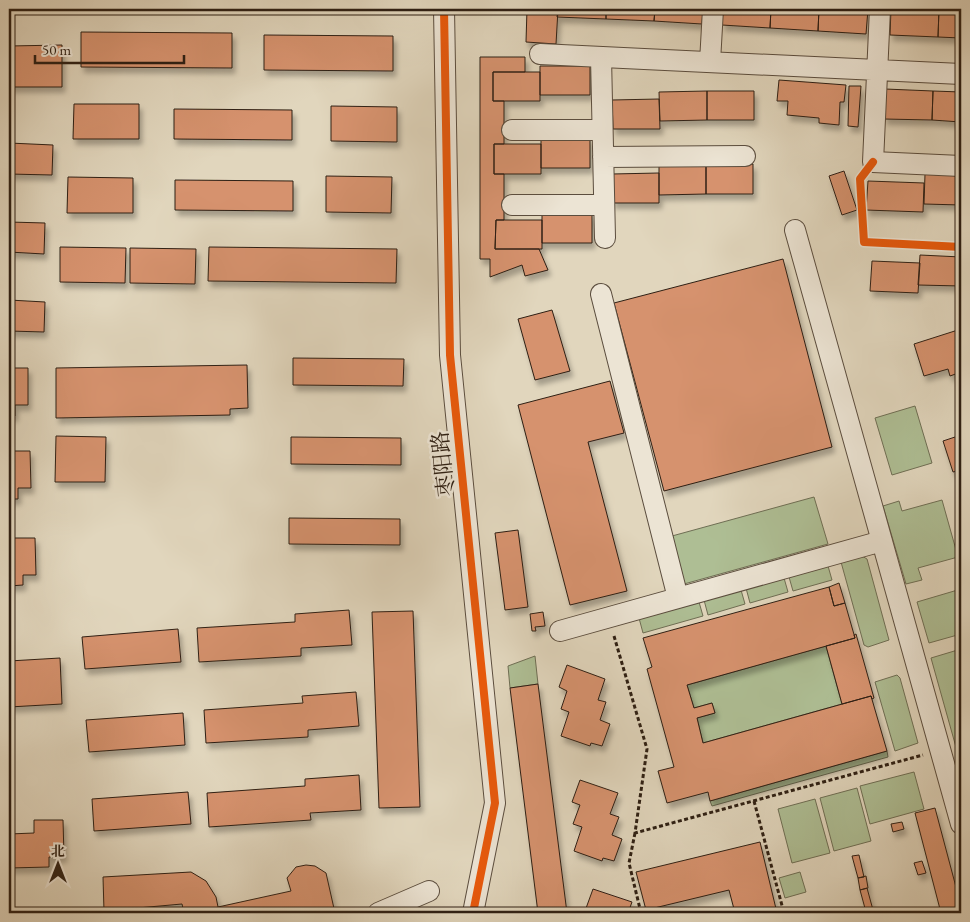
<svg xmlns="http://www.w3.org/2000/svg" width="970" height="922" viewBox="0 0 970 922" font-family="'EB Garamond','Noto Serif SC',serif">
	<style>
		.green { fill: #aebe94; stroke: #6e6e54 }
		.building { fill: #d6926e; stroke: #2e1f13; filter: url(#shadow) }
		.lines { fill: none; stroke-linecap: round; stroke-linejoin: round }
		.minor-casing { stroke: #5b4d3e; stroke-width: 22 }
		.path { stroke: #2e1f13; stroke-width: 3; stroke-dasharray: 4 2.5; stroke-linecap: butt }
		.minor { stroke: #ece4d4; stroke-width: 20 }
		.cycleway-casing { stroke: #ece4d4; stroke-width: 11 }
		.cycleway { stroke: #e8590c; stroke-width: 8 }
		.labels { text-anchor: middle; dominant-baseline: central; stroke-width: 5; stroke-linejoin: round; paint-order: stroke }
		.street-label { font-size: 22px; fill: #2e1f13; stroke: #ece4d4 }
	</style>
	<defs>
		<filter id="shadow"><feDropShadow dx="3" dy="5.5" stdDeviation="2.5" flood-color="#0004"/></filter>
	</defs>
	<rect width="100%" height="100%" fill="#e1d6bd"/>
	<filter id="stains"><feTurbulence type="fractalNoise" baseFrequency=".004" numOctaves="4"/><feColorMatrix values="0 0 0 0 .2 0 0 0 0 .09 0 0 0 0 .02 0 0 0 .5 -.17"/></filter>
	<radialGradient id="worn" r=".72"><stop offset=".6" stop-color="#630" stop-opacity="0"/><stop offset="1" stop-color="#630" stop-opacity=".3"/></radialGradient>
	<path class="green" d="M915 406 932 463 892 475 875 418Z
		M814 497 828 544 684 584 672 536Z
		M942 500 958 557 918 568 922 580 906 584 883 506 899 501 902 511Z
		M862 556 867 559 889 640 868 647 864 645 841 562Z
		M828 566 832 580 793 591 789 577Z
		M784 578 788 592 750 603 746 588Z
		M961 589V634L929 643 917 602Z
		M741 590 745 604 708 615 704 600Z
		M699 602 703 616 643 633 639 618Z
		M826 646 842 704 703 743 697 718 715 713 712 703 694 708 687 685Z
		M961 649V765L931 658Z
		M535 656 538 684 510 688 508 666Z
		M897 675 900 678 918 743 895 751 875 682Z
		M887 751 888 757 712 806 710 801Z
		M914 772 924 809 870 824 860 786Z
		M857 788 871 841 834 851 820 798Z
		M815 799 830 853 792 863 778 809Z
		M800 872 806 892 785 898 779 878Z"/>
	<path class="building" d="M527 9H558L556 44 526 42Z
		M558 9H606V19L557 17Z
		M606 9H655L654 21 606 19Z
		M655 9H703L702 24 654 21Z
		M723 9H771L770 28 722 25Z
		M771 9H819L818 31 770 28Z
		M819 9H868L866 34 818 31Z
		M891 9H939L938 37 890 35Z
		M939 9H961V38L938 37Z
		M81 32 232 33V68L81 67Z
		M264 35 393 36V71L264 70Z
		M62 45V87H9V46Z
		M480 57H525V72H493V101H504V144H494V174H504V220H496L495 249H539L548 270 525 276 522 265 490 277V259H480Z
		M540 66H590V95H540Z
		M493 72H540V101H493Z
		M779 80 846 85 844 102H840L839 125 819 123V118L787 115 788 101H777Z
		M849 86H861L858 127 848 126Z
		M885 89 933 91 932 120 884 119Z
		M707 91V120L660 121 659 92Z
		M707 91H754V120H707Z
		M933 91 961 92V122L932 120Z
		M659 99 660 129H613L612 100Z
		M74 104H139V139H73Z
		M331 106 397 107V142L331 141Z
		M174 109 292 110V140L174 139Z
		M541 138H590V168H541Z
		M9 143 53 145 52 175 9 174Z
		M494 144H541V174H494Z
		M753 164V194H706V165Z
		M659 165H706V194L659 195Z
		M844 171 857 210 842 215 829 176Z
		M659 173V203H612V174Z
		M925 174 961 176V205L924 204Z
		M326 176 392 177 391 213 326 212Z
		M68 177 133 178V213H67Z
		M175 180 293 181V211L175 210Z
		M868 181 924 183 923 212 866 210Z
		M542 214H592V243H542Z
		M496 220H542V249H495Z
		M9 222 45 223 44 254 9 252Z
		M60 247 126 248 125 283 60 282Z
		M209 247 397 249 396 283 208 281Z
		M130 248 196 249 195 284 130 283Z
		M920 255 961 257V286L918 285Z
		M783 259 832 447 664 491 614 303Z
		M872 261 920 263 918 293 870 291Z
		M9 300 45 302 44 332 9 331Z
		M552 310 570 371 535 380 518 319Z
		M961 329V372L950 376 948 369 924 376 914 344Z
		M293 358 404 359 403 386 293 385Z
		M247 365 248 408 230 409V415L56 418V368Z
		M9 368H28V405H15V416H9Z
		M610 381 624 433 588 442 627 591 570 605 518 405Z
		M961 435V470L953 472 943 441Z
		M56 436 106 437 105 482H55Z
		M291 437 401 438V465L291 464Z
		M9 451H30L31 488H18V499H9Z
		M289 518 400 519V545L289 544Z
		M518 530 528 607 505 610 495 533Z
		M9 538H35L36 575H23V585L9 586Z
		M839 583 845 603 834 606 829 587Z
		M829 587 834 606 845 603 855 638 687 685 694 708 712 703 715 713 697 718 703 743 871 696 887 751 710 801 708 792 667 803 658 771 674 767 647 669 652 667 643 638Z
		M349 610 352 645 301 648V656L199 662 197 628 295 622V614Z
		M413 611 420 807 379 808 372 612Z
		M543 612 545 626 535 627 536 631H532L530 614Z
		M178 629 181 662 85 669 82 637Z
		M856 634 874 698 872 699 871 696 842 704 826 646 855 638 854 635Z
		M60 658 62 704 9 707V661Z
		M567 665 605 679 598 700 606 702 600 720 610 724 602 746 591 743 590 746 561 736 569 712 561 709 567 691 559 687Z
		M538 684 567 913H538L510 688Z
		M356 692 359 726 308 730V737L206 743 204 710 303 703 302 696Z
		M183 713 185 745 89 752 86 720Z
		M359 775 361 810 310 813 311 820 209 827 207 793 305 786V779Z
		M580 780 618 793 610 814 619 817 612 835 622 839 614 861 603 858 602 861 574 851 582 827 573 824 580 805 572 802Z
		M188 792 191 824 94 831 92 799Z
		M935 808 961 906V913H941L915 813Z
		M34 820H63L64 857H49V867L9 868V834L34 833Z
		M902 822 904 829 893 832 891 824Z
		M760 842 777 913H735L729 890 646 910 636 872Z
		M859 855 864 877 858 878 852 856Z
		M922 861 926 873 918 875 914 863Z
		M306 865 315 866 326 873 335 913H184L182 904 104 911 103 877 191 872 206 881 216 897 218 907 291 891 287 878 296 867Z
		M866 876 868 888 860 890 858 878Z
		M867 888 873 910 866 912 860 890Z
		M593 889 632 902 628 913H593L585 911Z
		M59 909H87V913H59Z"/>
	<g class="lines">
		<g class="minor-casing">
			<path id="minor" d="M444 9 450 355 495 803 473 913
				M880 9 873 162 961 166
				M540 54 961 74
				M601 57 605 238
				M710 62 713 9
				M512 130H602
				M603 157 745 156
				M512 205H604
				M795 230 961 824
				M601 294 678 598
				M560 631 882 541
				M378 913 429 891"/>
		</g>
		<path class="path" d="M614 636 647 749 635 833 923 755
			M754 801 784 913
			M635 833 629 863 641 913"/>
		<use href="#minor" class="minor"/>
		<g class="cycleway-casing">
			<path id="cycleway" d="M444 9 450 355 495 803 473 913
				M873 162 860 179 864 242 961 247"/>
		</g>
		<use href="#cycleway" class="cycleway"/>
	</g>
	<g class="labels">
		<g class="street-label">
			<text transform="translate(443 464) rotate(-96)">枣阳路</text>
		</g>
	</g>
	<rect width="970" height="922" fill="none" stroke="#e1d6bd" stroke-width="30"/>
	<rect x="10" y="10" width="950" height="902" fill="none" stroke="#2e1f13" stroke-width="2.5"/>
	<rect x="15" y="15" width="940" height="892" fill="none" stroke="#2e1f13"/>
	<g transform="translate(58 864)" stroke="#ece4d4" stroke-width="4" paint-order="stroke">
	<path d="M0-4L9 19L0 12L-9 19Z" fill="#2e1f13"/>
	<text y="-8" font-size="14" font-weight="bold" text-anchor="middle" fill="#2e1f13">北</text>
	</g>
	<path d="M35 55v8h149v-8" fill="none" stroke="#2e1f13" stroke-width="2.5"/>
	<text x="42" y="55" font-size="15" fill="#2e1f13" stroke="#ece4d4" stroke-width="4" paint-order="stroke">50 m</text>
	<rect width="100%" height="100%" filter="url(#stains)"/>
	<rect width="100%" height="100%" fill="url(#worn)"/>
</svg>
